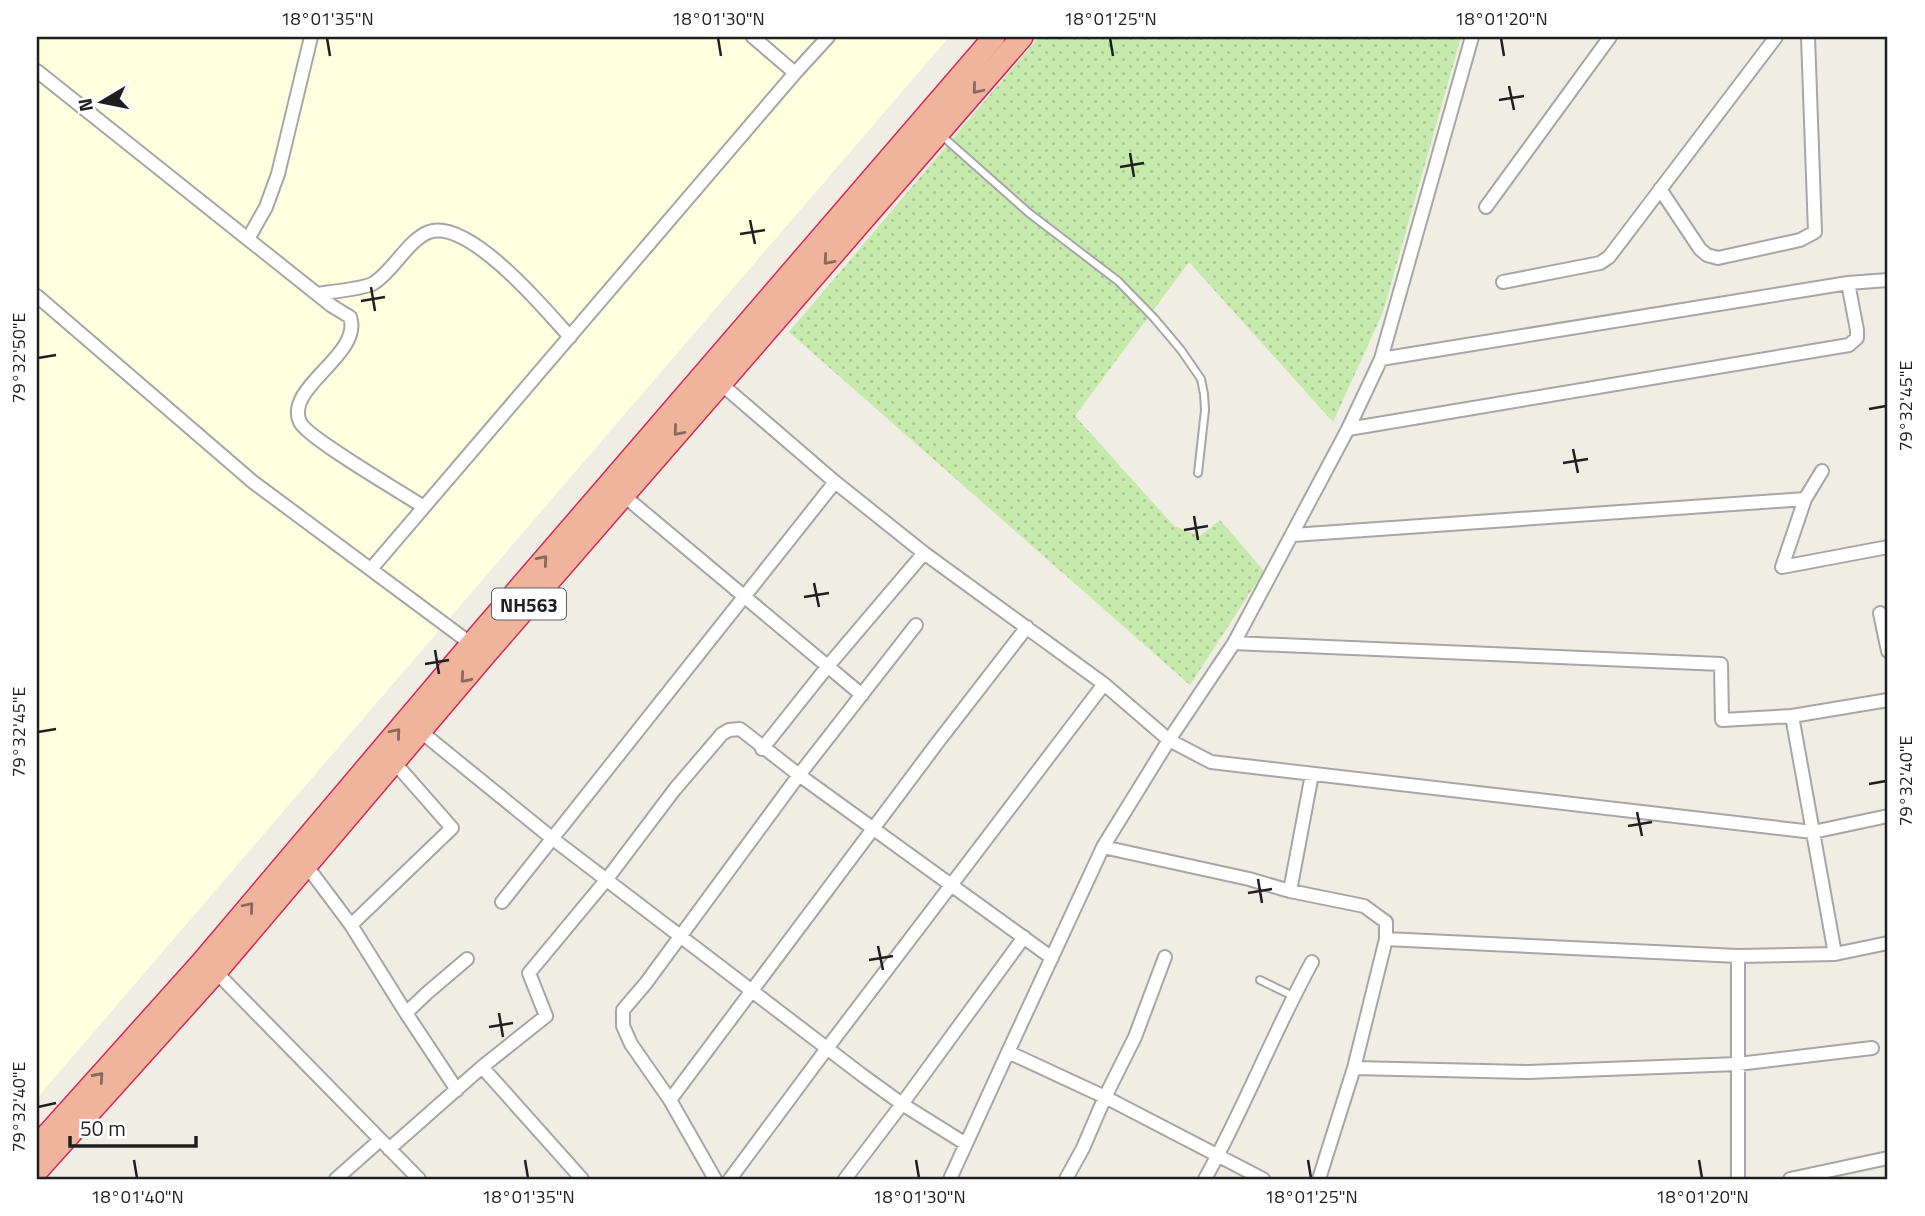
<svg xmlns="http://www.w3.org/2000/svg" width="1925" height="1216" viewBox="0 0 1925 1216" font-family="'Titillium Web',sans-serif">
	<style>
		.education { fill: #fdffdf }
		.grass { fill: url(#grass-dots) }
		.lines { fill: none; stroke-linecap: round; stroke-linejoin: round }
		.service-casing { stroke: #a6a6a6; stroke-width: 10 }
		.minor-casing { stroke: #a6a6a6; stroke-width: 16 }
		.trunk-casing { stroke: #d9275a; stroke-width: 24 }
		.service { stroke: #fff; stroke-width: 6 }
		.minor { stroke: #fff; stroke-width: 12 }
		.trunk { stroke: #f0b39c; stroke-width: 21 }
		.oneway { stroke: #88695e }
		.ticks { fill: none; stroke: #1f1f1f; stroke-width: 2.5 }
		.labels { text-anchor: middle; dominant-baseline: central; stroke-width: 6; stroke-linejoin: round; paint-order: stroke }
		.shield { fill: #fff; stroke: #626262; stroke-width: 2 }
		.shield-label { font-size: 19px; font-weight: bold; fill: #1f1f1f }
		.neatline { fill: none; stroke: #1f1f1f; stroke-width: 2.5 }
		.ticks-label { font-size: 18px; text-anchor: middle; fill: #1f1f1f }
	</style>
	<defs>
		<pattern id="grass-dots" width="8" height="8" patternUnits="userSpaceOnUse" patternTransform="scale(1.75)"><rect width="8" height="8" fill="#c6e9ac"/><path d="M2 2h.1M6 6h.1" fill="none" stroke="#aac794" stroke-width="1.8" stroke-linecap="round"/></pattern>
	</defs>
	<rect width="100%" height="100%" fill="#f0ede5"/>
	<path class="education" d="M37 37H949L37 1098Z"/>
	<path class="grass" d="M1039 37H1461L1383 312 1333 422 1189 262 1075 416 1174 526 1200 536 1220 520 1264 571 1190 685 789 332Z"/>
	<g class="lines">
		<g class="service-casing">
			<path id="service" d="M941 135 1029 213 1118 281 1154 318 1181 350 1201 379 1204 394 1205 410 1198 473
				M1260 980 1293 996"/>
		</g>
		<g class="minor-casing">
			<path id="minor" d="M753 37 795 73
				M37 71 332 306 350 317C363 355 284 387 300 422 306 437 404 494 424 507
				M1660 189 1700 249 1707 255 1718 258 1800 240 1815 232 1808 37
				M1486 207 1610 37
				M248 239 266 207 278 174 311 37
				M1503 282 1600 263 1609 257 1776 37
				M317 294C330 292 364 289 374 283 394 270 408 240 429 232 469 218 546 310 570 337
				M37 296 253 482 474 646
				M1381 359 1848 283 1888 280
				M720 383 835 482 924 553 1104 684 1169 740 1211 762 1813 832 1888 816
				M1348 429 1849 345 1857 338V330L1848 283
				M1822 471 1805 499 1782 567 1888 547
				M623 495 862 695
				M1293 535 1805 499
				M371 569 795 73 828 37
				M1880 613 1888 651
				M1234 643 1721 664 1722 720 1792 716 1888 700
				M1792 716 1835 954
				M420 731 553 839 862 1075 902 1104 966 1144
				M762 749 828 666 924 553
				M1103 847 1249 879 1290 891 1364 906 1386 922V939L1354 1068 1319 1179
				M306 865 351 925 406 1013 427 993 467 959
				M1290 891 1312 774
				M502 902 835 482
				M351 925 452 828 394 762
				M1386 939 1738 956 1835 954 1888 943
				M216 972 419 1179
				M406 1013 457 1090
				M1008 1052 1105 1097 1263 1179
				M482 1067 582 1179
				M1354 1068 1528 1072 1738 1064 1872 1048
				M670 1100 938 742 1027 627
				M389 1149 482 1067 546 1016 529 973 607 879 675 789 722 734 729 730 740 729 799 775 916 625
				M336 1179 380 1140
				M715 1179 670 1100 631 1044 623 1026V1010L646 983 799 775 1052 958
				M730 1179 828 1047 1104 684
				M845 1179 902 1104 1024 937
				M950 1179 1008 1052 1103 847 1169 740 1234 643 1348 429 1381 359 1472 37
				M1066 1179 1083 1148 1105 1097 1135 1037 1165 957
				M1205 1179C1244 1109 1273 1033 1312 962
				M1738 1179V956
				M1790 1179 1888 1158"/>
		</g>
		<g class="trunk-casing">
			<path id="trunk" d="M37 1146 202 962 472 643 994 37
				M37 1171 216 972 485 655 1022 37"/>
		</g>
		<use href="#service" class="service"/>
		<use href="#minor" class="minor"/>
		<use href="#trunk" class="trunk"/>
	</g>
	<defs><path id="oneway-chevron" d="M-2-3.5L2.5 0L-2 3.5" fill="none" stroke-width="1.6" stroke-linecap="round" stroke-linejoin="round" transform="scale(1.75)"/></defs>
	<g class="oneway">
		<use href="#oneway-chevron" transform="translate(977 89) rotate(130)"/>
		<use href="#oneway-chevron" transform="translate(828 260) rotate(131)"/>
		<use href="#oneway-chevron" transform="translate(678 431) rotate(131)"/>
		<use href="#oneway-chevron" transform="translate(543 560) rotate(-49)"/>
		<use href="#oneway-chevron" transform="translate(465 678) rotate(131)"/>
		<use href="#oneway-chevron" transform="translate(396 733) rotate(-50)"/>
		<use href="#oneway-chevron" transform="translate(249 907) rotate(-50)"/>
		<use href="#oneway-chevron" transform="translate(99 1077) rotate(-48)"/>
	</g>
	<path class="ticks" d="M327 38 330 56M718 38 721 56M1110 38 1113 56M1501 38 1504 56M1509 86 1514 110M1499 100 1524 96M1130 153 1134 177M1120 167 1144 163M750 220 755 244M740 234 765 230M371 287 375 311M361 301 385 297M38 358 56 355M1869 409 1886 406M1573 449 1578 473M1563 463 1588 459M1194 516 1198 540M1184 530 1208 526M814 583 819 607M804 597 829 593M435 650 439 674M425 664 449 660M38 732 56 729M1869 784 1886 781M1637 812 1642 836M1628 826 1652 822M1258 879 1262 903M1248 893 1272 889M878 946 883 970M869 960 893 956M499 1013 503 1037M489 1027 513 1023M38 1107 56 1103M134 1160 137 1178M525 1160 528 1178M916 1160 919 1178M1308 1160 1311 1178M1699 1160 1702 1178"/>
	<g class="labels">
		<rect class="shield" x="492" y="588.5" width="74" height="31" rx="5"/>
		<g class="shield-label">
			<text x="529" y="604">NH563</text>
		</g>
	</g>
	<rect width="1925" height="1216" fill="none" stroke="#ffffff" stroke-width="77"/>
	<g transform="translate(102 102) rotate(260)" stroke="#ffffff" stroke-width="5" paint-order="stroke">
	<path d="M0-5L12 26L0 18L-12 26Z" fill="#1f1f1f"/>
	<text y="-10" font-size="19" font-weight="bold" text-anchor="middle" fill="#1f1f1f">N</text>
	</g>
	<path d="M70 1136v10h126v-10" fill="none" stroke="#1f1f1f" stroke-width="3.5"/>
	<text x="80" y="1136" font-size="21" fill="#1f1f1f" stroke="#ffffff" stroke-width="5" paint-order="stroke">50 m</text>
	<rect x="38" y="38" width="1848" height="1140" class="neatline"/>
	<g class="ticks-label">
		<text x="327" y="25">18°01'35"N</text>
		<text x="718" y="25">18°01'30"N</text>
		<text x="1110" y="25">18°01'25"N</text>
		<text x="1501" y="25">18°01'20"N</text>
		<text transform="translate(19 358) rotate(-90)" y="6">79°32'50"E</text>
		<text transform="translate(1906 406) rotate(-90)" y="6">79°32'45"E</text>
		<text transform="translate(19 732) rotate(-90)" y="6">79°32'45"E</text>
		<text transform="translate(1906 781) rotate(-90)" y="6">79°32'40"E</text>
		<text transform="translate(19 1107) rotate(-90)" y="6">79°32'40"E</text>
		<text x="137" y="1203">18°01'40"N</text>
		<text x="528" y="1203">18°01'35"N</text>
		<text x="919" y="1203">18°01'30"N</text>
		<text x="1311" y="1203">18°01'25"N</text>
		<text x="1702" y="1203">18°01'20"N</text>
	</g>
</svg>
